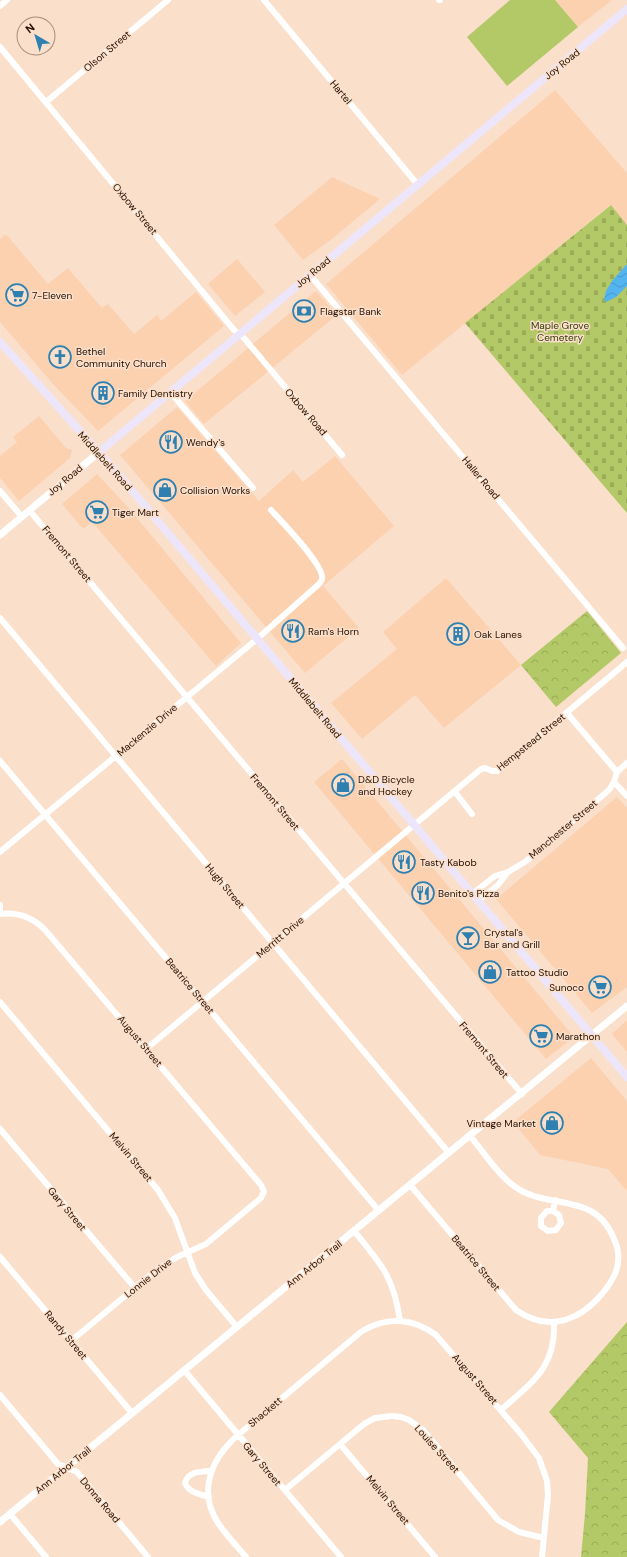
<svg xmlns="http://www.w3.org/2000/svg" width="627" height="1557" viewBox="0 0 627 1557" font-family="'DM Sans',sans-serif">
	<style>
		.built { fill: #fcd1b0 }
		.green { fill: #b3c866 }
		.cemetery { fill: url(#cemetery-stones) }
		.park { fill: url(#park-crowns) }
		.water { fill: url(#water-waves) }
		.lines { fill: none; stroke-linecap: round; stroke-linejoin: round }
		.minor { stroke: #fff; stroke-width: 6 }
		.tertiary { stroke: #fff; stroke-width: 7 }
		.secondary { stroke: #ede6fb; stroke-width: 8 }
		.labels { text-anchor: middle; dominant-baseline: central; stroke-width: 3; stroke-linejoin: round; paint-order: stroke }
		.street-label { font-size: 10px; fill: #271000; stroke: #fadfcb }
		.poi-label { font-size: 10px; fill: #271000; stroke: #fadfcb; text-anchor: start }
		.park-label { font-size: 10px; fill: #333c05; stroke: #fadfcb }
	</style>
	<defs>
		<pattern id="cemetery-stones" width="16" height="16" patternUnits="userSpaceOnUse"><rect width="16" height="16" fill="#b3c866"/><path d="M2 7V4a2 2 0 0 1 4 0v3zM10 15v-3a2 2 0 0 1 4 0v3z" fill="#9aab57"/></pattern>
		<pattern id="park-crowns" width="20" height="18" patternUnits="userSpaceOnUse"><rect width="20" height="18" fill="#b3c866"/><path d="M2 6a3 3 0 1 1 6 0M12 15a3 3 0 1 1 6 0" fill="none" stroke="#9aab57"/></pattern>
		<pattern id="water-waves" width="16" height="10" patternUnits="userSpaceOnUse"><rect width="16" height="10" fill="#53b4f0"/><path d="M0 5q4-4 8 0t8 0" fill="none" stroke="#489acc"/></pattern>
	</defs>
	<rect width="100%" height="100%" fill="#fadfcb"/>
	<path class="built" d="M555 0H612L578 27Z
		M555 90 627 173V225L610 205 402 375 326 284Z
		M332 177 380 199 332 239 303 260 274 225Z
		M6 234 48 284 68 268 102 308 108 304 134 334 157 315 161 321 196 292 224 326 98 431 53 384 0 322V239Z
		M237 259 265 292 235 316 208 284Z
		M316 291 337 315 204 424 185 401Z
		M177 407 259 501 293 470 303 482 335 456 394 526 323 586 359 628 305 673 120 455Z
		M39 416 66 448 72 450 70 458 19 501 0 478V456L17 442 13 437Z
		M97 474 127 506 241 643 216 666 92 522 83 529 62 504Z
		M446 578 521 665 444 728 415 695 362 739 331 703 397 649 383 632Z
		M342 759 574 1037 546 1059 314 782Z
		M617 797 627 808V987L592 1013 496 899Z
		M627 1020V1052L612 1034Z
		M591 1058 627 1101V1191L608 1169 540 1155 513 1122Z"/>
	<path class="green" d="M510 0H555L578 27 507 86 467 37Z"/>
	<path class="cemetery" d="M611 205 627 225V513L465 323Z"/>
	<path class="park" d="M587 611 621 653 556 707 521 665Z
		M627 1322V1557H581L585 1514 588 1458 549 1412Z"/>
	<path class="water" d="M627 264V286L616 297 606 302 604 299 606 291 612 281Z"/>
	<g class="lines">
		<path class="minor" d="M264 0 418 185
			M439 0H440
			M0 6 7 0
			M0 47 234 330 244 338 342 455
			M46 102 168 0
			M310 275 623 648
			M170 392 253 488
			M0 491 22 517
			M29 510 522 1094
			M0 618 449 1153
			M567 713 617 772
			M0 761 379 1211
			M617 772 627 763
			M614 782 627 796
			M455 792 472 814
			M0 852 257 639 319 584C320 582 322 581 322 579 325 566 281 521 271 510
			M472 894 495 876 508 872 525 862 609 790 614 782 617 772
			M478 901 498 885 508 872
			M0 905V914
			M0 914C18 912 34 918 46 931L261 1185 264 1191 261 1198 206 1244 177 1257 155 1271 71 1341
			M0 1002 158 1190 175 1218 195 1273 206 1290 237 1327
			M146 1049 481 769 485 768 492 771H497L627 662
			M0 1129 135 1288
			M410 1185 516 1310C532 1321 551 1326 570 1318 588 1312 607 1291 615 1274 620 1262 619 1250 614 1239 595 1190 547 1211 514 1186 498 1175 483 1151 470 1136
			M553 1211 559 1215 561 1223 556 1230 548 1231 541 1226V1218L547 1211H553L555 1200
			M354 1231C381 1264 394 1277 400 1321
			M0 1257 132 1413
			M184 1370 341 1557
			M0 1395 58 1464 77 1472 148 1557
			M501 1410C532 1382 556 1368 554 1322
			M340 1444 435 1557
			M285 1490 364 1424 375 1418 392 1416 401 1417 409 1420 423 1430 498 1520 519 1532 544 1538
			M209 1497C200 1494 189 1493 185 1483 188 1471 201 1472 211 1471
			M10 1514 46 1557
			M246 1557C237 1546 226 1535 218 1523 197 1490 212 1458 238 1435L362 1331C387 1316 413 1318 436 1335L521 1434 539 1458 547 1481 548 1495 542 1557"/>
		<path class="tertiary" d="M0 535 98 453
			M0 1522 627 1006"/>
		<path class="secondary" d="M0 342 113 468 627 1077
			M98 453 627 9"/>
	</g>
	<defs>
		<g id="supermarket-ring" transform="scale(1.15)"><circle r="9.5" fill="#fadfcb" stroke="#2e80b1" stroke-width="1.5"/><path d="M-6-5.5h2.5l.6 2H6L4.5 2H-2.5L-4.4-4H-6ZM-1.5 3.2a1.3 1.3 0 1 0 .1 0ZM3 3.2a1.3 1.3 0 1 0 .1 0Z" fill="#2e80b1"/></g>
		<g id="bank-ring" transform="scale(1.15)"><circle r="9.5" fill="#fadfcb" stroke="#2e80b1" stroke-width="1.5"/><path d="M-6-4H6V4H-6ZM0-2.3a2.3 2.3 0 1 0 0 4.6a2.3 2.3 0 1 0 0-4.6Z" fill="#2e80b1"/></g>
		<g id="church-ring" transform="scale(1.15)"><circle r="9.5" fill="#fadfcb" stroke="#2e80b1" stroke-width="1.5"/><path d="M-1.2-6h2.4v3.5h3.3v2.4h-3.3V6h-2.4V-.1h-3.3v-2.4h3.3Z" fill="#2e80b1"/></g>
		<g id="building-ring" transform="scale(1.15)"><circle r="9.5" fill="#fadfcb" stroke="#2e80b1" stroke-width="1.5"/><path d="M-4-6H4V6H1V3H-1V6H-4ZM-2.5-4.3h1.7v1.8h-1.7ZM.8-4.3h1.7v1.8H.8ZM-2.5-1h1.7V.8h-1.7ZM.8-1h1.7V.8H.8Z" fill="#2e80b1"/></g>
		<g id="restaurant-ring" transform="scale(1.15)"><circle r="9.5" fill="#fadfcb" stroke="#2e80b1" stroke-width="1.5"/><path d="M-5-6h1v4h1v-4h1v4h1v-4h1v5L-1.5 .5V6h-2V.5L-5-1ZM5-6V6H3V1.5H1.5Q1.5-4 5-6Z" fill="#2e80b1"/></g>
		<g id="shop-ring" transform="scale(1.15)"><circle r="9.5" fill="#fadfcb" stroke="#2e80b1" stroke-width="1.5"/><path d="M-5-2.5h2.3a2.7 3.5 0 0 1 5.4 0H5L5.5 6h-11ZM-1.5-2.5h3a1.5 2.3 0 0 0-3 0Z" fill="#2e80b1"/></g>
		<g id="bar-ring" transform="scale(1.15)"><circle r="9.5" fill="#fadfcb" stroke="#2e80b1" stroke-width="1.5"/><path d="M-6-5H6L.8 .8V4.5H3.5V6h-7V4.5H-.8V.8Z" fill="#2e80b1"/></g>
	</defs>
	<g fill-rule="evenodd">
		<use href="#supermarket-ring" x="17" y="295"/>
		<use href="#bank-ring" x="304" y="311"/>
		<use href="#church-ring" x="60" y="357"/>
		<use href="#building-ring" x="103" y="393"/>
		<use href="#restaurant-ring" x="171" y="442"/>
		<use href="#shop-ring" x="165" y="490"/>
		<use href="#supermarket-ring" x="97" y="512"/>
		<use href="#restaurant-ring" x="293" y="631"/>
		<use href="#building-ring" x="458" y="634"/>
		<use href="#shop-ring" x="343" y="785"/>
		<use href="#restaurant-ring" x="404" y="862"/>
		<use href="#restaurant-ring" x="423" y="893"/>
		<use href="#bar-ring" x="468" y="938"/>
		<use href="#shop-ring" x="490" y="972"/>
		<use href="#supermarket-ring" x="600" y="987"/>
		<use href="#supermarket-ring" x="541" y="1036"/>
		<use href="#shop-ring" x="552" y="1123"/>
	</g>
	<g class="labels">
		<g class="street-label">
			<text transform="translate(107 51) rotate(-40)">Olson Street</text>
			<text transform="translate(562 64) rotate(-39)">Joy Road</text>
			<text transform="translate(341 92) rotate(50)">Hartel</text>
			<text transform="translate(135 209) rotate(50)">Oxbow Street</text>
			<text transform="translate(313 272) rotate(-40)">Joy Road</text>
			<text transform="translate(306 412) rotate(49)">Oxbow Road</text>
			<text transform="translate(105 461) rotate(48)">Middlebelt Road</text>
			<text transform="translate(481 478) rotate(50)">Haller Road</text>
			<text transform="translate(65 480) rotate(-40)">Joy Road</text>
			<text transform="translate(67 554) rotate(50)">Fremont Street</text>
			<text transform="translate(315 708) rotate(50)">Middlebelt Road</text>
			<text transform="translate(147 730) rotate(-40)">Mackenzie Drive</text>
			<text transform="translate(531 742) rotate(-39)">Hempstead Street</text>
			<text transform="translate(275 802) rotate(50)">Fremont Street</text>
			<text transform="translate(563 829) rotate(-40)">Manchester Street</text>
			<text transform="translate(225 886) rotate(50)">Hugh Street</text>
			<text transform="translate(280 937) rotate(-40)">Merritt Drive</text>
			<text transform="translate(190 986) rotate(50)">Beatrice Street</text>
			<text transform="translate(140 1041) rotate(50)">August Street</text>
			<text transform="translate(484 1050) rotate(50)">Fremont Street</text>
			<text transform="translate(131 1157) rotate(50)">Melvin Street</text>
			<text transform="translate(67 1209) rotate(50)">Gary Street</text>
			<text transform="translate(476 1263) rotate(50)">Beatrice Street</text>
			<text transform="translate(314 1264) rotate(-39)">Ann Arbor Trail</text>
			<text transform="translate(148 1278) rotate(-38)">Lonnie Drive</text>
			<text transform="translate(66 1335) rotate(50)">Randy Street</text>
			<text transform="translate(475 1379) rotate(49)">August Street</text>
			<text transform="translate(265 1412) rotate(-40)">Shackett</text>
			<text transform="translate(437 1449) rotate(48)">Louise Street</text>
			<text transform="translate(262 1464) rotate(50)">Gary Street</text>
			<text transform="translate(63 1470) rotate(-39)">Ann Arbor Trail</text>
			<text transform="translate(100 1500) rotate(50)">Donna Road</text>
			<text transform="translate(388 1500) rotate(50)">Melvin Street</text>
		</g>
		<g class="poi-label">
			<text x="32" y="295">7-Eleven</text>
			<text x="320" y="311">Flagstar Bank</text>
			<text x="76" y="351">Bethel<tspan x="76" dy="12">Community Church</tspan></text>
			<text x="118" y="393">Family Dentistry</text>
			<text x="186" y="442">Wendy's</text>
			<text x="180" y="490">Collision Works</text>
			<text x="112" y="512">Tiger Mart</text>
			<text x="308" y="631">Ram's Horn</text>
			<text x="474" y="634">Oak Lanes</text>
			<text x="358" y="779">D&amp;D Bicycle<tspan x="358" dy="12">and Hockey</tspan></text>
			<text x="420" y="862">Tasty Kabob</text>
			<text x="438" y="893">Benito's Pizza</text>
			<text x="484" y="932">Crystal's<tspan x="484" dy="12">Bar and Grill</tspan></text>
			<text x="506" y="972">Tattoo Studio</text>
			<text x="584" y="987" text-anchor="end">Sunoco</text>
			<text x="556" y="1036">Marathon</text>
			<text x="536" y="1123" text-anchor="end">Vintage Market</text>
		</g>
		<g class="park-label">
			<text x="560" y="325">Maple Grove<tspan x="560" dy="12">Cemetery</tspan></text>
		</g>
	</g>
	<g transform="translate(36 36) rotate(322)"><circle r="19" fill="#fadfcb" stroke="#a68c7a"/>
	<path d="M0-3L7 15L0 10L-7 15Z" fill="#2e80b1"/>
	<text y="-6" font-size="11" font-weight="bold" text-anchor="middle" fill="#271000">N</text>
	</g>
</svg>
